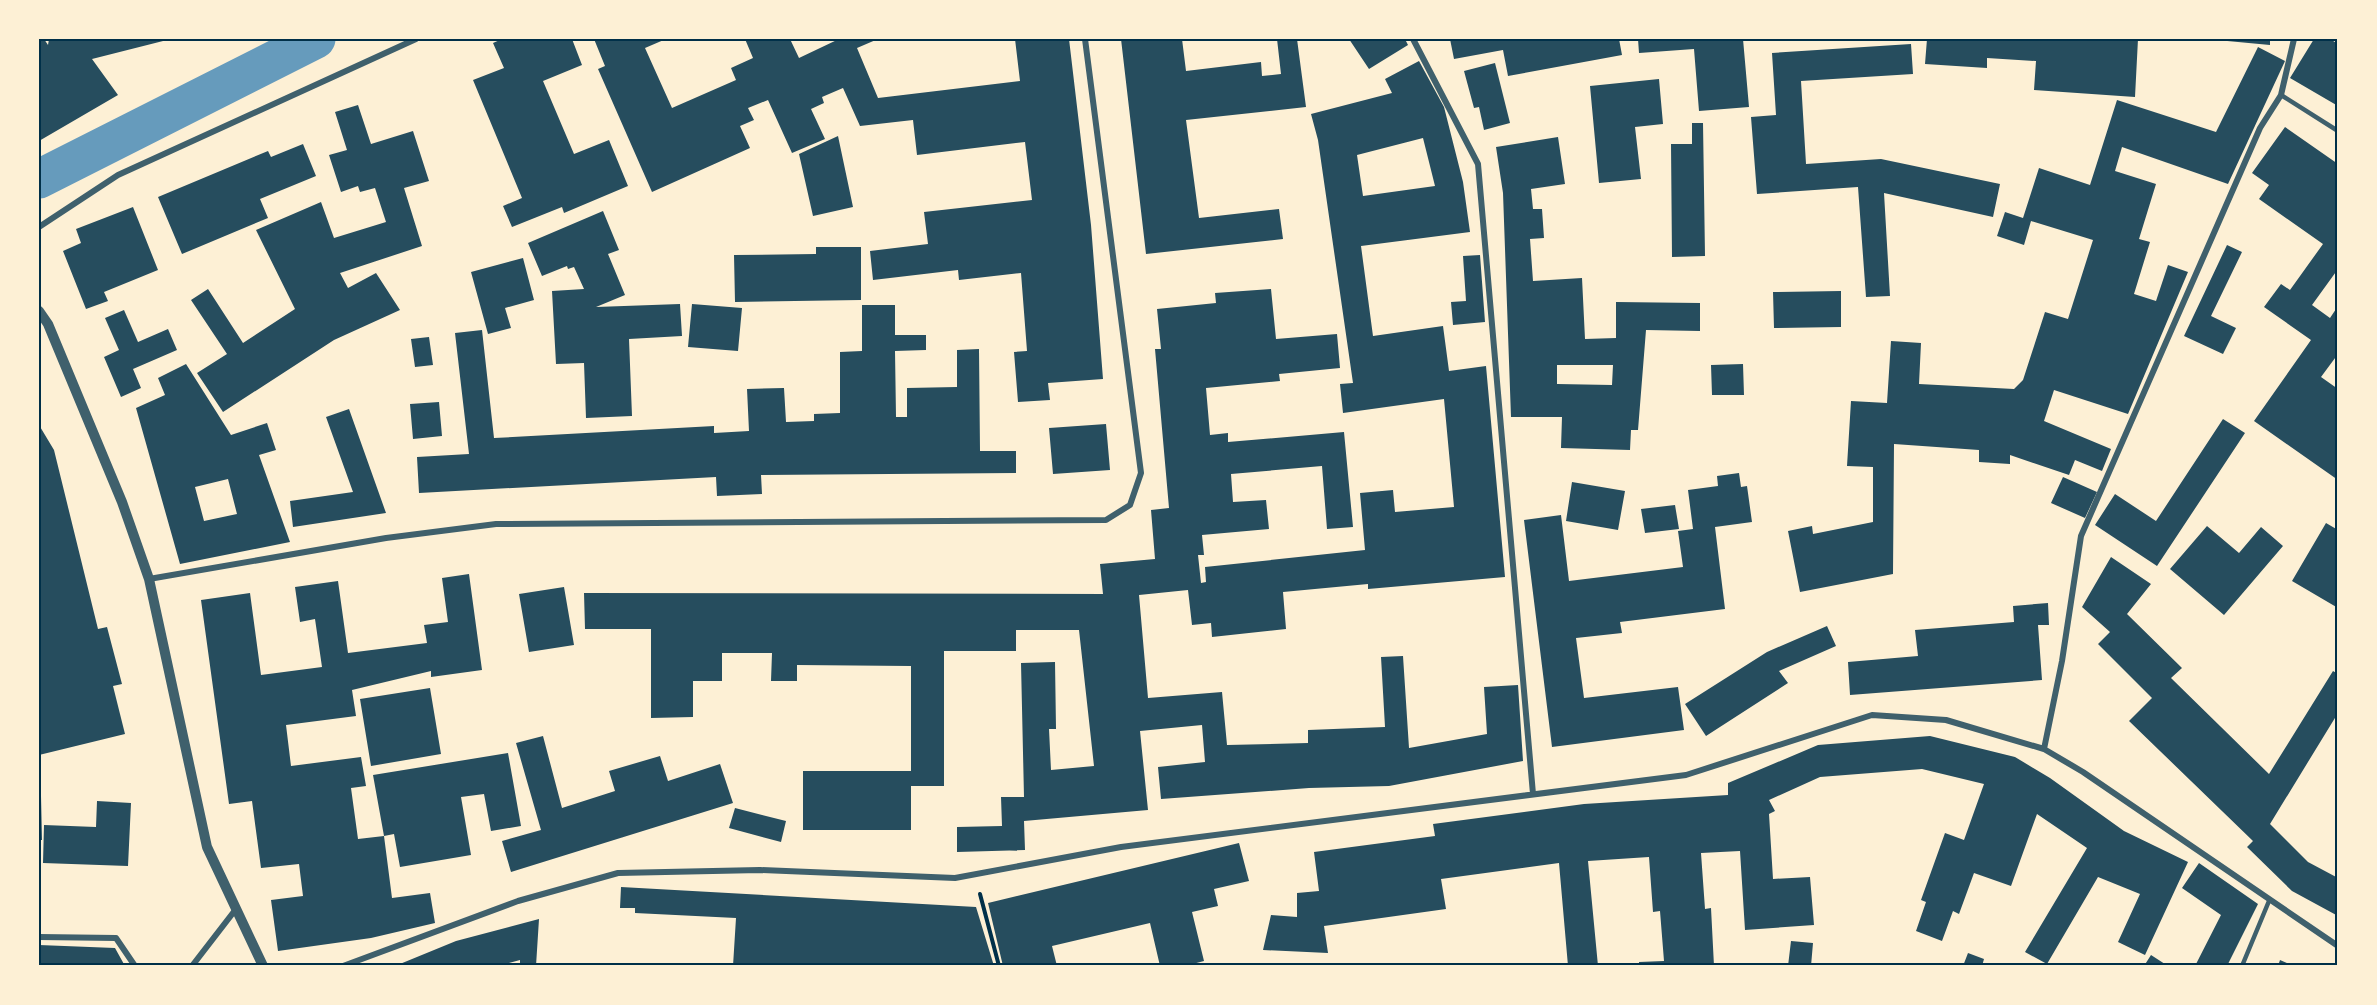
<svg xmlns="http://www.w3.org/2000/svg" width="2377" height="1005" viewBox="0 0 2377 1005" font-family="'Alegreya Sans',sans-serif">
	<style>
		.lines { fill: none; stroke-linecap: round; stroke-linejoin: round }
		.canal { stroke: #669bbc; stroke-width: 39 }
		.building { fill: #264d5e; fill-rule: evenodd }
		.path { stroke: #003049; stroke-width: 4 }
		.service { stroke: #3f606c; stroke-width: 4.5 }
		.minor { stroke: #3f606c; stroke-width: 6 }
		.tertiary { stroke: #3f606c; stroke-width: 10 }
		.neatline { fill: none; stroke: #003049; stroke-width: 2 }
	</style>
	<rect width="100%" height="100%" fill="#fdf0d5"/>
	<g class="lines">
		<path class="canal" d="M39 179 316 39"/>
	</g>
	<path class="building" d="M39 39H44L48 45 49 39 167 40 92 59 118 95 39 141Z
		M502 39H572L582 65 543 81 574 154 609 140 628 186 564 213 562 207 512 227 503 206 522 198 473 80 504 68 493 43Z
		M594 39H666L645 48 672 108 736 80 731 68 753 58 745 39H790L799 58 839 39H878L857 48 878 98 1020 81 1015 39H1069L1091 225 1103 379 1048 383 1050 400 1018 402 1014 352 1027 351 1021 273 959 280 958 270 873 280 870 251 928 244 924 212 1032 200 1025 142 917 155 913 120 860 126 843 88 822 97 824 103 811 109 825 139 792 153 768 100 748 108 754 120 740 126 750 148 652 192 598 69 605 66Z
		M1121 39H1182L1186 71 1261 62 1262 76 1281 74 1277 39H1297L1306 107 1186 120 1199 218 1279 209 1283 239 1146 254Z
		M1349 39H1405L1408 45 1369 69Z
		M1450 39H1619L1622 55 1508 76 1503 50 1454 59Z
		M1638 39H1743L1749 107 1699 111 1694 49 1639 53Z
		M1927 39H2138L2135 97 2034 90 2036 61 1987 58V68L1925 64Z
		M2206 39H2270V45Z
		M2314 39H2330L2338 44V106L2290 78Z
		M1911 44 1913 74 1801 81 1806 164 1881 159 2000 184 1993 217 1884 193 1890 296 1866 297 1858 187 1757 194 1751 117 1776 115 1772 53Z
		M2258 47 2285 61 2228 184 2122 147 2115 171 2156 184 2139 239 2150 242 2134 294 2156 301 2168 265 2188 272 2128 414 2054 390 2044 421 2111 449 2102 471 2075 460 2069 475 2010 455V464L1979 462V450L1894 444 1893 574 1800 592 1788 531 1812 526 1813 534 1873 522V467L1847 466 1851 401 1887 403 1891 341 1921 343 1919 384 2014 389 2023 380 2045 312 2068 319 2093 240 2031 221 2024 245 1997 236 2005 212 2023 218 2039 168 2090 185 2117 100 2216 132Z
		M1419 61 1444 107 1463 182 1470 232 1361 246 1373 336 1443 326 1449 371 1486 366 1505 577 1368 589V584L1283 592 1286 629 1212 637 1211 623 1192 625 1188 590 1139 595 1148 698 1222 692 1227 745 1308 743V730L1385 727 1381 657 1403 656 1409 748 1487 734 1484 687 1518 685 1523 761 1389 786 1309 788 1161 799 1158 767 1205 762 1202 725 1140 731 1148 810 1024 821 1025 850 957 852V827L1002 826 1001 797H1024L1021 663 1055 662 1056 729H1049L1051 770 1094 766 1079 630H1016V651H944V786H911V830H803V771H911V666L797 665V681H771L772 653H722V681H693V717L651 718V629H585L584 593 1103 594 1100 564 1155 559 1151 510 1169 508 1155 349H1161L1157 309 1216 303 1215 293 1271 289 1276 339 1337 334 1340 368 1279 374 1280 381 1206 388 1210 435 1228 433V442L1344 432 1353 527 1327 529 1322 466 1231 474 1233 502 1266 500 1269 529 1202 535 1204 555H1198L1201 583 1206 582 1205 567 1365 550 1360 493 1393 490 1395 512 1454 507 1444 399 1343 413 1340 384 1353 383 1318 140 1311 114 1392 93 1385 79ZM1423 138 1435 186 1363 196 1357 155Z
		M1495 63 1510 123 1484 130 1479 107 1474 108 1464 71Z
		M1659 79 1663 124 1635 127 1641 179 1599 183 1590 86Z
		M358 105 371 144 413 131 429 181 404 188 422 246 340 273 348 288 376 273 400 310 334 340 223 412 197 373 227 354 191 300 208 289 243 343 295 309 256 230 321 202 334 238 386 222 375 188 360 192 358 186 341 192 329 155 347 150 335 112Z
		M1692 123H1703L1705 256 1672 257 1671 144H1692Z
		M2285 127 2338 164V269L2312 305 2330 318 2338 306V354L2321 377 2338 389V480L2254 421 2311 340 2264 307 2281 284 2290 290 2323 244 2259 199 2269 185 2252 173Z
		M838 136 853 207 813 216 799 154Z
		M1558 137 1565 184 1531 189 1533 209H1542L1544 238 1530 239 1533 281 1582 278 1585 339 1616 338V302L1700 303V331L1646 330 1638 430H1631L1630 450 1561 448 1562 417H1511L1503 193 1496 147ZM1557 365H1613L1612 385 1557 384Z
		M303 144 316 176 260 199 268 218 182 254 158 197 268 151 271 157Z
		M133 207 158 270 104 292 108 301 86 309 63 251 81 243 76 229Z
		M603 211 619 250 608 254 625 295 596 307 680 304 682 336 629 339 632 416 586 418 584 363 556 364 552 291 584 289 574 267 568 269 567 266 542 276 528 243Z
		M2227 245 2242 252 2211 316 2236 328 2223 354 2184 336Z
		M816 247H861V300L735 302 734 255 816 254Z
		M1480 255 1485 322 1453 325 1451 302 1466 301 1463 256Z
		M523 258 534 300 505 308 511 328 488 334 471 272Z
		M1841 291V327L1774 328 1773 292Z
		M692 304 742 308 738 351 688 347Z
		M862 305H895V335H926V350L895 351 896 417H907V388L957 387V350L979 349 980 451H1016V473L761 475 762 494 717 496 716 477 419 493 417 457 469 454 455 333 482 330 494 438 714 426V433L749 431 747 389 784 388 786 422 814 421V414L840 413V352L862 351Z
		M124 310 138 342 168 329 177 350 133 369 141 388 121 397 104 357 119 350 105 318Z
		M429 337 433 365 415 367 411 339Z
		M186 364 231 435 267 423 276 450 259 455 290 542 180 564 136 408 165 395 158 378ZM228 479 237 514 204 521 195 487Z
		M1743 364 1744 395H1712L1711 365Z
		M439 402 442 436 413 439 410 404Z
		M349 409 386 513 293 527 290 501 353 492 326 417Z
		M2223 419 2245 433 2157 566 2095 525 2115 494 2156 521Z
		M1106 424 1110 470 1053 474 1049 428Z
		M39 425 54 450 98 629 107 627 122 684 113 686 125 734 39 755Z
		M1739 473 1741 487 1747 486 1752 522 1715 527 1725 609 1620 622 1622 633 1576 638 1584 698 1678 687 1684 730 1552 747 1524 520 1561 515 1569 581 1683 567 1678 531 1693 529 1688 490 1718 486 1717 476Z
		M2063 477 2097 492 2085 518 2051 503Z
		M1572 482 1625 491 1618 530 1566 521Z
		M1675 505 1679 529 1645 533 1641 509Z
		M2326 523 2338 530V608L2292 581Z
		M2207 526 2239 553 2261 527 2283 546 2224 615 2170 569Z
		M2111 557 2151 584 2127 614 2182 668 2171 678 2269 774 2333 671 2338 674V713L2270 824 2308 862 2338 878V916L2292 891 2247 847 2253 841 2129 721 2152 698 2098 644 2110 632 2082 607Z
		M469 574 482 670 431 677V671L352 690 356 716 286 725 291 766 361 757 366 786 351 788 358 839 384 836 392 898 430 893 435 923 371 938 278 951 271 900 303 896 299 864 261 868 252 801 229 804 201 600 250 593 261 675 322 667 315 619 300 622 295 587 338 581 348 653 427 643 424 625 448 622 442 578Z
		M564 587 574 645 529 652 519 594Z
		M2048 603 2049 625H2038L2042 680 1850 695 1848 662 1918 656 1915 630 2014 622 2013 606Z
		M1827 626 1836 646 1779 671 1788 683 1706 736 1685 704 1767 652Z
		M430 688 441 754 371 766 360 699Z
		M543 736 562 808 615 791 609 771 660 756 668 781 720 764 733 803 511 872 502 841 541 830 516 743Z
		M1930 736 2015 757 2050 778 2124 831 2188 862 2145 955 2118 942 2140 894 2098 877 2047 964 2025 952 2087 848 2037 814 2011 886 1974 873 1959 914 1953 911 1942 941 1916 931 1926 902 1921 900 1945 833 1964 840 1984 784 1922 769 1820 777 1769 800 1775 811 1769 814 1773 879 1810 877 1814 925 1745 930 1740 851 1701 853 1705 909 1711 908 1714 966H1639V962L1664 961 1660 911 1653 912 1649 857 1588 861 1598 966H1568L1559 863 1441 879 1446 909 1324 926 1328 953 1263 950 1271 915 1297 917V893L1319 891 1314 852 1435 836 1433 824 1584 804 1728 795V783L1818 745Z
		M508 753 521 826 491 831 484 794 461 797 471 855 400 867 394 834 384 836 373 775Z
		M39 796H41L42 840H39Z
		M97 801 131 803 128 866 43 863 44 825 96 827Z
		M735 808 786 821 781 842 729 828Z
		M1239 843 1249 881 1214 889 1218 906 1192 912 1204 961 1185 966H1160L1150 923 1052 946 1057 966H1003L988 903Z
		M2199 863 2258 904 2227 966H2195L2221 915 2182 888Z
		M621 887 976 907 994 966H733L736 918 635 913V908H620Z
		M539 919 536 966H520V960L498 966H395L456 941Z
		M1791 941 1813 943 1811 966H1788Z
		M39 945 115 948 125 966H39Z
		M1968 953 1984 959 1982 966H1963Z
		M2151 955 2168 966H2144Z
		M2280 960 2294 966H2278Z"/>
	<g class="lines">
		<path class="path" d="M980 894 999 966"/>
		<path class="service" d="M2281 95 2338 131
			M2242 966 2269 901"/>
		<path class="minor" d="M1413 39 1478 164 1533 794
			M39 227 118 175 416 39
			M149 579 386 538 496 524 1106 520 1130 505 1141 473 1085 39
			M2044 749 2062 661 2081 536 2260 128 2281 95 2294 39
			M39 937 116 938 135 966
			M192 966 236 909
			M343 966 518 901 618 873 760 870 955 878 1121 847 1686 775 1872 715 1946 720 2044 749 2083 772 2338 946"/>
		<path class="tertiary" d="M39 311 48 324 122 502 149 579 207 847 263 966"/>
	</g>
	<rect width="2377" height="1005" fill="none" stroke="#fdf0d5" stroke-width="81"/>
	<rect x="40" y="40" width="2296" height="924" class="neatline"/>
</svg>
